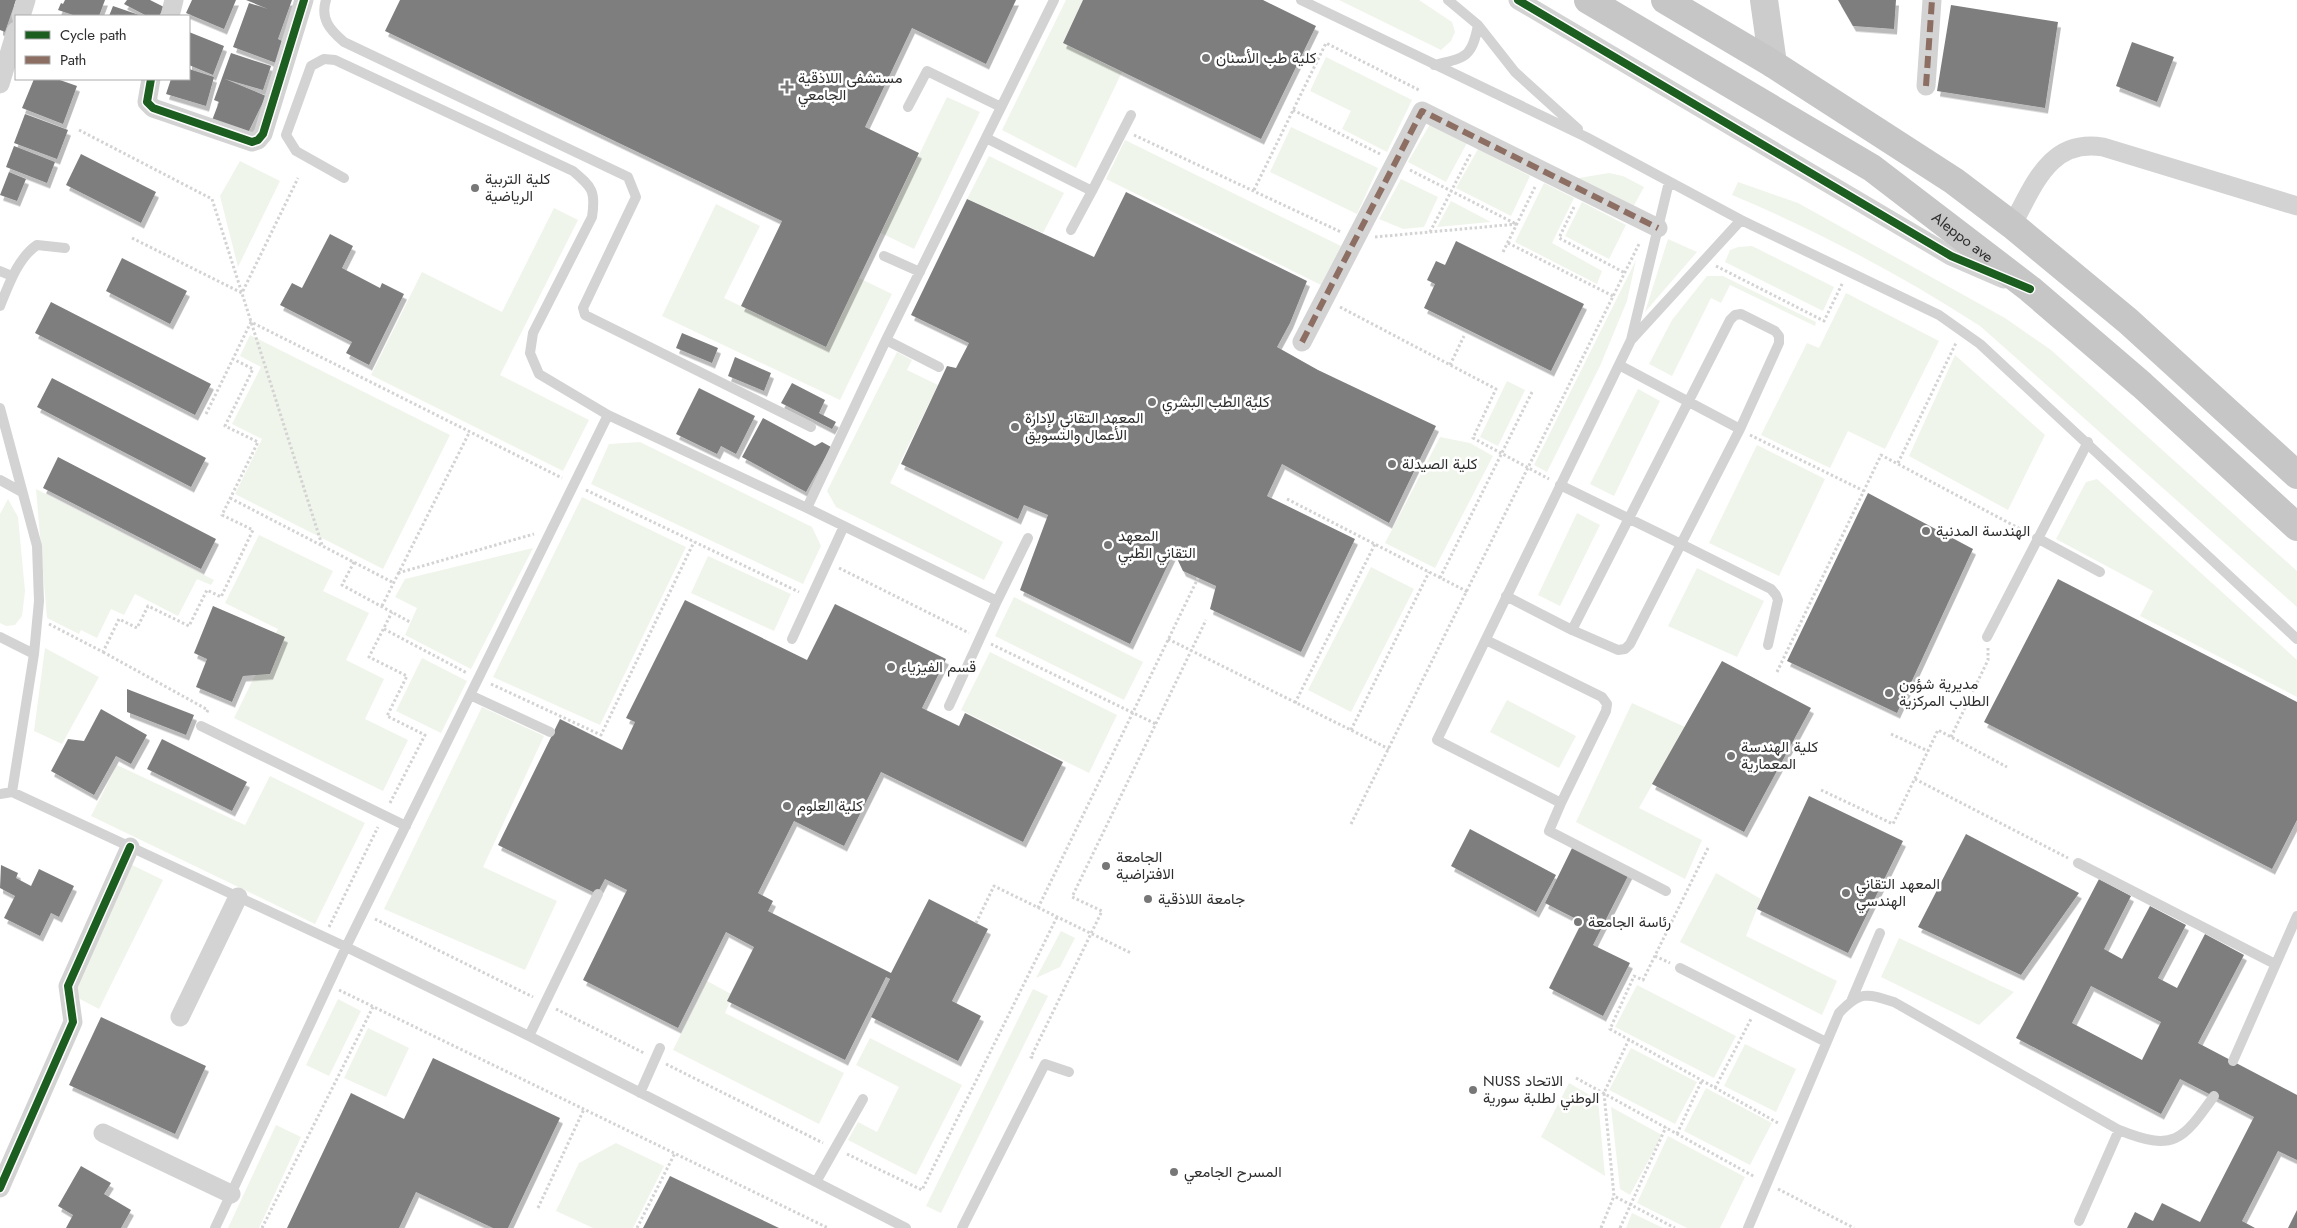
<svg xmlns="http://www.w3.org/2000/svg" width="2297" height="1228" viewBox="0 0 2297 1228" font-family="Jost,Vazirmatn,sans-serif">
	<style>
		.green { fill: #f0f5eb }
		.building { fill: #7e7e7e; fill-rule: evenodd; filter: url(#shadow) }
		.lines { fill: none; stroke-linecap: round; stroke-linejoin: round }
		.path { stroke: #d3d3d3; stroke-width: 3; stroke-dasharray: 2.5 2.5; stroke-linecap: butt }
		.lane { stroke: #d3d3d3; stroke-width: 10 }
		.street { stroke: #d3d3d3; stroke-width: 19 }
		.secondary { stroke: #ccc; stroke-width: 28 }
		.primary { stroke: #c6c6c6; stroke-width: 28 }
		.quiet { stroke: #8d6e63; stroke-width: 6; stroke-dasharray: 12 6; stroke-linecap: butt }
		.cycleway-casing { stroke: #fff; stroke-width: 11 }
		.cycleway { stroke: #1b5e20; stroke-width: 8 }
		.poi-dot { fill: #777; stroke: #fff; stroke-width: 2 }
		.labels { text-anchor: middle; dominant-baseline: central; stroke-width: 5; stroke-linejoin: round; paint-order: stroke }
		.poi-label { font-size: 15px; fill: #2e2e2e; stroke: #fff; text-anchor: start }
		.street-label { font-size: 15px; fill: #2e2e2e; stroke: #fff }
	</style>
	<defs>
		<filter id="shadow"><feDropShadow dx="3" dy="5.5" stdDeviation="0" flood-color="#0004"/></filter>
	</defs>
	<rect width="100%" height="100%" fill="#fff"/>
	<path class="green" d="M1066 0H1083L1063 43 1122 72 1076 168 1002 130Z
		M1339 0H1419L1452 22 1455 32 1451 41 1441 50Z
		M1326 57 1412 100 1387 152 1342 129 1351 111 1310 91Z
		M947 97 980 112 914 249 881 233Z
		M1430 124 1467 143 1446 182 1408 162Z
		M1291 127 1378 168 1357 214 1270 172Z
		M1125 140 1341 246 1321 285 1106 179Z
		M1478 149 1530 176 1511 216 1456 188Z
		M989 156 1064 193 1043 233 967 199Z
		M240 161 280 181 238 267 220 196Z
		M1609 173 1623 176 1644 187 1632 209 1573 179Z
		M1401 179 1438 197 1424 227 1403 229 1379 219Z
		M1738 182 1798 203 2005 318 2051 350 2297 571V607L1980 326C1901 275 1818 231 1732 195Z
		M1544 183 1574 198 1552 243 1602 271 1597 284 1515 242Z
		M1451 201 1491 222 1437 227Z
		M1582 202 1626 225 1609 259 1565 236Z
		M716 204 760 226 724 298 826 347 859 278 892 294 840 400 662 316Z
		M554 208 578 220 500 375 589 420 563 471 371 375 422 272 502 312Z
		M1668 239 1697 252 1645 312Z
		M1752 246 1834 287 1823 311 1725 262 1730 250 1738 247Z
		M1636 260 1627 301 1600 366 1547 472 1534 465Z
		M1707 276H1723L1816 322 1815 326 1730 285 1721 303 1711 298 1672 376 1649 364 1672 320Z
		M1846 293 1939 341 1885 449 1848 431 1830 468 1761 435 1807 343 1819 348Z
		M250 335 450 435 383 569 235 494 262 439 232 424 261 367 240 356Z
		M897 352 912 360 907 370 938 385 890 483 1003 542 984 580 836 507 827 491Z
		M1955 355 2045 435 2008 510 1909 456Z
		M1507 381 1525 390 1498 446 1480 437Z
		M1638 389 1660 401 1614 496 1590 484Z
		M1440 437 1470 443 1493 456 1435 568 1385 543Z
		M640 442 812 527 821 546 803 584 591 484 609 444Z
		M1757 445 1825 479 1779 576 1709 543Z
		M2097 479 2297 660V697L2140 616 2153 591 2056 539 2086 482Z
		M36 489 214 580 211 585 197 579 178 616 135 594 124 615 111 609 97 638 81 630 79 634 47 618Z
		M582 497 686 547 600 725 493 677Z
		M8 499 18 517 25 591 22 616 15 625 6 626 0 623V514Z
		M1577 513 1600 525 1560 606 1538 595Z
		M259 535 333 571 323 591 369 613 346 660 384 679 365 719 408 740 383 791 234 718 278 629 225 603Z
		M533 548 471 669 405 635 417 608 395 597 405 579Z
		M708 556 791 594 774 631 691 593Z
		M1371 567 1414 589 1351 712 1308 690Z
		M1697 568 1764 601 1737 657 1668 626Z
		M1014 597 1143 662 1124 700 995 636Z
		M45 648 99 677 62 744 34 731Z
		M990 652 1117 715 1089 773 961 710Z
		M422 658 467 681 441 733 396 711Z
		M1507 700 1576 736 1559 768 1490 732Z
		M1632 703 1685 727 1639 808 1702 840 1685 879 1576 822Z
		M482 707 544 736 483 867 557 901 525 970 384 909Z
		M117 765 245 825 270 776 365 823 315 924 91 816Z
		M130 864 163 880 99 1009 80 999 74 986Z
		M1716 873 1761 899 1746 936 1837 981 1822 1015 1680 942Z
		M1061 931 1075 938 1060 967 1036 978Z
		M1899 938 2014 992 1979 1025 1881 977Z
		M707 981 733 995 725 1013 844 1073 819 1124 673 1050Z
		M1637 985 1736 1036 1714 1078 1615 1027Z
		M1033 989 1048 996 941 1213 926 1206Z
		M338 999 361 1011 329 1076 306 1065Z
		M368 1028 409 1048 386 1097 344 1078Z
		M870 1038 962 1085 916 1175 848 1140 858 1122 877 1132 899 1087 856 1065Z
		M1745 1044 1796 1069 1776 1112 1724 1086Z
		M1631 1048 1697 1082 1675 1124 1609 1090Z
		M1569 1083 1598 1100 1605 1176 1541 1137Z
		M1706 1088 1772 1123 1750 1165 1684 1131Z
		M1611 1107 1662 1135 1630 1195 1620 1189Z
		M276 1125 301 1137 259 1228H228Z
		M1668 1136 1745 1177 1720 1228H1687L1637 1203Z
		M616 1143 664 1166 633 1228H593L556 1211 579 1163Z
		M1632 1213 1663 1228H1626Z"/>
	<path class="building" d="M0 0H16L5 32 0 30Z
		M65 0H105L99 16H76L58 10 61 3 63 4Z
		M127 0H150L164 7 159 16H147L124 4Z
		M192 0H236L224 29 186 13Z
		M246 0H292L278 39 284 42 276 63 233 47 249 3 268 9Z
		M400 0H1016L986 64 912 28 865 127 919 153 826 347 741 306 782 221 385 31Z
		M1083 0H1263L1316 26 1261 139 1063 43Z
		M1838 0H1896L1894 29 1853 26Z
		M1951 5 2058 22 2045 108 1937 91Z
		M113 6 142 16H109Z
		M189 32 224 46 213 75 189 65Z
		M2132 42 2174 57 2157 102 2116 86Z
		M231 53 271 66 263 90 225 79 266 96 247 135 211 123 219 102 214 100Z
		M189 69 214 77 206 106 166 94 171 79H189Z
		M34 79H57L77 86 63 124 22 108Z
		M25 114 68 130 57 159 14 143Z
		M14 146 55 162 47 183 6 167Z
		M81 154 156 192 141 223 66 185Z
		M9 172 26 179 17 201 0 195Z
		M1126 192 1307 281 1290 323 1277 347 1318 370 1436 426 1389 523 1282 464 1267 496 1355 539 1301 652 1210 609 1216 586 1183 571 1174 552 1130 644 1020 590 1048 515 1024 505 1018 519 901 464 947 366 956 368 969 343 911 315 967 199 1094 257Z
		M330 234 353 246 342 268 380 288 382 283 404 294 369 365 346 353 352 342 280 305 292 283 302 288Z
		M1456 241 1584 304 1551 371 1424 308 1435 284 1427 280 1436 261 1445 265Z
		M122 258 187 291 170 324 106 291Z
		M51 302 211 384 195 415 35 333Z
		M682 333 718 348 712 363 676 348Z
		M735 357 771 373 764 391 728 376Z
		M52 378 206 458 191 487 37 407Z
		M792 383 825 400 819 413 836 422 832 429 781 403Z
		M699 388 755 416 736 454 721 446 717 454 676 434Z
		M763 418 815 446 822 442 831 447 806 492 742 457Z
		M58 457 216 539 201 569 43 488Z
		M1868 493 1973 549 1897 713 1787 661Z
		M2058 579 2297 702V820L2272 869 1984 722Z
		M685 600 807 660 835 604 946 659 922 708 959 726 965 713 1063 762 1023 842 881 772 844 846 794 821 758 893 773 901 768 911 891 973 929 899 988 929 952 1001 981 1016 958 1061 871 1017 890 979 886 977 845 1060 727 1001 754 947 726 932 678 1028 583 980 627 890 605 879 597 894 498 845 560 719 622 750 635 722 626 718Z
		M213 606 285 637 270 674 243 676 232 702 196 687 207 659 194 653Z
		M1722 661 1811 708 1744 832 1652 784Z
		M127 689 194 715 186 735 127 712Z
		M101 709 147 735 131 764 116 756 94 795 51 771 68 739 84 741Z
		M162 739 247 782 232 811 147 769Z
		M1809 796 1903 841 1848 953 1757 909Z
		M1470 829 1556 875 1536 912 1451 866Z
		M1966 834 2079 893 2021 975 1918 927Z
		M1574 844 1630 872 1593 945 1630 963 1603 1016 1549 988 1582 922 1545 903Z
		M1 865 18 873 16 878 31 886 39 869 74 886 59 917 51 913 40 936 4 918 15 896 0 888Z
		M2099 879 2131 896 2104 949 2122 959 2150 906 2186 925 2158 978 2177 988 2205 934 2244 955 2198 1043 2297 1095V1160L2278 1151 2242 1221 2255 1228H2127L2135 1212 2153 1221 2162 1203 2200 1222 2254 1117 2180 1079 2161 1114 2016 1038ZM2091 986 2161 1022 2142 1060 2072 1023Z
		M101 1017 206 1066 175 1134 69 1085Z
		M433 1058 560 1118 508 1228H493L416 1192 399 1228H287L351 1093 404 1119Z
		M81 1166 111 1183 104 1194 131 1210 121 1228H66L73 1215 58 1206Z
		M670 1176 779 1228H643Z
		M2297 1210V1228H2288Z"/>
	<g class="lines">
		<path class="path" d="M1293 110 1380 154
			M79 130 212 199 322 545
			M1134 135 1341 232
			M1410 170 1516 224
			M1254 190 1326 43 1419 90
			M1574 207 1559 238 1625 273
			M1430 232 1471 153
			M1375 237 1517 224
			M132 238 242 293 298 178
			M1508 243 1613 296
			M1503 252 1535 187
			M1716 266 1824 321 1843 282
			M1340 307 1496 389 1473 438 1549 479
			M1450 365 1464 336
			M206 414 251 322 562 478
			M1750 435 1864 491
			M1898 463 1956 343
			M586 490 799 592
			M230 498 392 582
			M1287 499 1468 592
			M354 562 342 585 410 622
			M839 568 969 633
			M398 573 534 534
			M1440 578 1532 392
			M382 606 469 433
			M49 624 103 652 119 619 137 628 148 606 189 626 207 590 221 597 253 530 222 515 258 442 225 426 253 369 233 359
			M384 629 467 673
			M1168 639 1389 749
			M991 644 1156 724
			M103 652 208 710 206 714
			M1777 672 1881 455 2026 532
			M491 684 601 735 694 542
			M1295 703 1375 544
			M1351 730 1429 572
			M1891 734 1928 751
			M1951 737 1988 660V648
			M1915 779 2068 858
			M1821 790 1893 824 1938 730 2007 767
			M390 803 425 735 387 716 407 676 369 657 392 612
			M1351 824 1639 244
			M1708 848 1643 980 1634 976 1610 1029 1778 1123
			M1038 908 1198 578
			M375 919 533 997
			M976 923 994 886 1131 953
			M329 927 378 827
			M1655 956 1670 963
			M339 990 828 1228
			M556 1009 644 1053
			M1629 1039 1604 1093 1614 1196 1675 1228
			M1033 1058 1031 1057 1102 911 1072 897 1206 620
			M666 1064 823 1143
			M1576 1078 1755 1177
			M1715 1088 1751 1019
			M1677 1134 1702 1080
			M847 1154 922 1190 1057 917
			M1778 1189 1854 1228
			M538 1208 584 1109
			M262 1228 373 1007
			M637 1228 675 1153
			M1601 1228 1614 1196
			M1620 1228 1666 1127"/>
		<path class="lane" d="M326 0C320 19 330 30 344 42L628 177 636 197 583 308 585 315 811 427
			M1301 0 1586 137 1741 220 1939 315 1980 344 2297 639
			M1448 0 1478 25 1515 72 1578 129
			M1434 65C1465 58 1472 58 1478 25
			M908 107 927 71 1001 107
			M986 138 1092 191 1071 230
			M344 178 296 151 286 135 311 66 324 59 335 60 573 171C592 187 596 191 592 217L533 333 530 353 539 374 608 415 807 508 886 340 1054 0
			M1092 191 1131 115
			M884 256 920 272
			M0 271 12 276
			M0 306C9 284 18 258 37 245L65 248
			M1632 339 1741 220
			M886 340 939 367
			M1619 365 1740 429 1681 544 1771 589 1776 595 1778 600 1768 645
			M0 408 37 546 39 601 34 654 12 792
			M0 480 22 492
			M807 508 997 601 1028 538
			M2037 538 2100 572
			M1506 596 1572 630 1618 650 1625 649 1630 644 1681 544 1560 485
			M1572 630 1730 320 1735 315 1741 314 1775 331 1779 336V343L1740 429
			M0 637 34 654
			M1987 637 2088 442
			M792 639 844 526
			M1486 640 1602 697 1607 704 1606 711 1561 803
			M470 695 550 732
			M949 706 997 601
			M201 726 406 826
			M0 794 12 792 346 947 529 1036 816 1182 863 1099
			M2078 863 2275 964
			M1666 891 1549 831 1561 803 1437 740 1631 340 1669 182
			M1680 968 1826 1042
			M1852 999 1880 933
			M529 1036 598 894
			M2233 1061 2297 916
			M640 1093 660 1048
			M816 1182 906 1228
			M2079 1221 2119 1130
			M215 1228 346 947 608 415
			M962 1228 1045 1064 1069 1072
			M1748 1228 1839 1013C1860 991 1866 993 1894 1002L2119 1130C2174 1152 2182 1141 2214 1096"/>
		<path class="street" d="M1518 0 1951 256 2004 279
			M21 16 26 0
			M170 16 174 0
			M151 79 147 102 153 108 252 142 258 140 263 134 304 0
			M0 84 16 31
			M1926 86 1932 0
			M2012 225C2034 186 2049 138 2103 147L2297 206
			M1302 342 1422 111 1658 228
			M180 1017 238 897
			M103 1133 231 1194
			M0 1188 73 1022 68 986 130 847"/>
		<path class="secondary" d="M1764 0 1773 64"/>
		<g class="primary">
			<path id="s1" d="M1588 0 1872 168 2030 289 2142 385 2297 527"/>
			<path d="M1665 0 1773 64 1954 181 2012 225 2128 321 2297 475"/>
		</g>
		<path class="quiet" d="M1926 86 1932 0
			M1302 342 1422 111 1658 228"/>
		<g class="cycleway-casing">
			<path id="cycleway" d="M1518 0 1951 256 2030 289
				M151 79 147 102 153 108 252 142 258 140 263 134 304 0
				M0 1188 73 1022 68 986 130 847"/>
		</g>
		<use href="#cycleway" class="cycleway"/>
	</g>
	<g class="poi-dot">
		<circle cx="1206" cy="58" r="5"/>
		<path d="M784.5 79.5h5v5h5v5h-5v5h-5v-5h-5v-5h5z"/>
		<circle cx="475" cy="188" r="5"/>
		<circle cx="1152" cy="402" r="5"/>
		<circle cx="1015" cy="427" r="5"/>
		<circle cx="1392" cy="464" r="5"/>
		<circle cx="1926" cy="531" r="5"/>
		<circle cx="1108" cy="545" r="5"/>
		<circle cx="891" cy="667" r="5"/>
		<circle cx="1889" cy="693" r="5"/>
		<circle cx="1731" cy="756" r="5"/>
		<circle cx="787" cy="806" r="5"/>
		<circle cx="1106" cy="866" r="5"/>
		<circle cx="1846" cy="893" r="5"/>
		<circle cx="1148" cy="899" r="5"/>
		<circle cx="1578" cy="922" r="5"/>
		<circle cx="1473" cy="1090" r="5"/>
		<circle cx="1174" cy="1172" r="5"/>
	</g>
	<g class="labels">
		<g class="poi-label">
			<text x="1216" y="58">كلية طب الأسنان</text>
			<text x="798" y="78">مستشفى اللاذقية<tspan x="798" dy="17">الجامعي</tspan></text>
			<text x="485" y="179">كلية التربية<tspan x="485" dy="17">الرياضية</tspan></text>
			<text x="1162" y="402">كلية الطب البشري</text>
			<text x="1025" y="418">المعهد التقاني لإدارة<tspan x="1025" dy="17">الأعمال والتسويق</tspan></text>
			<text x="1402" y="464">كلية الصيدلة</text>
			<text x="1936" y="531">الهندسة المدنية</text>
			<text x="1118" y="536">المعهد<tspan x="1118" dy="17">التقاني الطبي</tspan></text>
			<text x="901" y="667">قسم الفيزياء</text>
			<text x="1899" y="684">مديرية شؤون<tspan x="1899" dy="17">الطلاب المركزية</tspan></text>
			<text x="1741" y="747">كلية الهندسة<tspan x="1741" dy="17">المعمارية</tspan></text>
			<text x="797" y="806">كلية العلوم</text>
			<text x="1116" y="857">الجامعة<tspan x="1116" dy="17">الافتراضية</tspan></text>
			<text x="1856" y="884">المعهد التقاني<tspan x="1856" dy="17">الهندسي</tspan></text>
			<text x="1158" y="899">جامعة اللاذقية</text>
			<text x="1588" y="922">رئاسة الجامعة</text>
			<text x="1483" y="1081">NUSS الاتحاد<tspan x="1483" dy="17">الوطني لطلبة سورية</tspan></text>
			<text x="1184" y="1172">المسرح الجامعي</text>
		</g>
		<g class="street-label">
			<text stroke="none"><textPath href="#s1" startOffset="444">Aleppo ave</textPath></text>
		</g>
	</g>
	<rect x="15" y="15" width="175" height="65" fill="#ffffff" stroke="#ababab"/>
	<rect x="25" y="31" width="25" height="8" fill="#1b5e20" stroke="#ababab"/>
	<text x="60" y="40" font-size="15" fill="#2e2e2e">Cycle path</text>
	<rect x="25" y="56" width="25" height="8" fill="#8d6e63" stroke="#ababab"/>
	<text x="60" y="65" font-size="15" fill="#2e2e2e">Path</text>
</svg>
